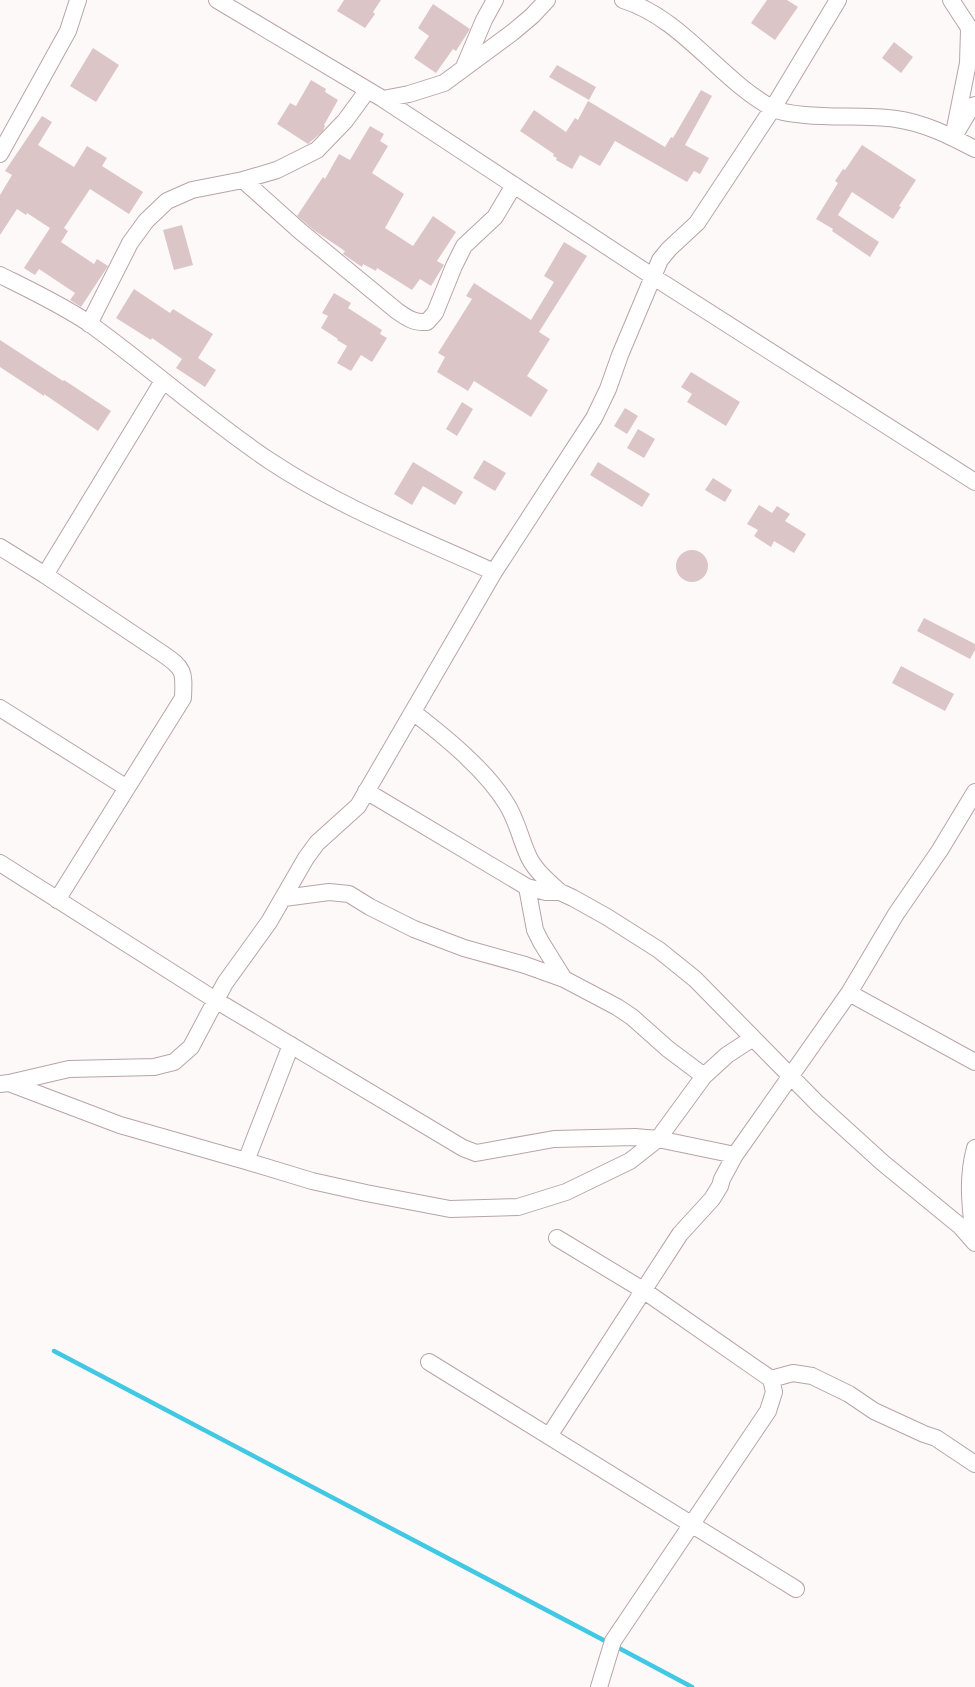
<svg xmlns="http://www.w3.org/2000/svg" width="975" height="1687" viewBox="0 0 975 1687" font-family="'Roboto Condensed',sans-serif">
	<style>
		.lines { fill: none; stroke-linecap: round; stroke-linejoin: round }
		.stream { stroke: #41c8e3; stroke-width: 4.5 }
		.building { fill: #dbc5c7 }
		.minor-casing { stroke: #b9a4a6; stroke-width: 18 }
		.minor { stroke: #fff; stroke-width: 16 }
	</style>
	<rect width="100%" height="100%" fill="#fdf9f9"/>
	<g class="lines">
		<path class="stream" d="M54 1351 609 1643
			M615 1646 692 1687"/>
	</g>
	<path class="building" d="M344 0H381L373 12 375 14 365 28 337 11Z
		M767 0H787L798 7 775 40 751 23Z
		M433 4 470 29 456 51 453 49 436 73 414 58 429 36 418 28Z
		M894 42 913 57 901 73 882 58Z
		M93 48 119 65 96 102 70 86Z
		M557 65 596 87 589 100 549 77Z
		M311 80 326 89 325 92 338 100 324 125 325 126 323 131 308 144 277 124 290 103 296 106Z
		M701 90 712 96 685 145 709 158 700 174 694 171 687 182 615 141 600 166 580 155 572 169 556 160 557 158 553 156 554 154 520 131 534 110 566 132 575 118 578 120 588 101 665 147 671 137 673 138Z
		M42 116 52 122 38 145 74 167 87 146 107 158 102 166 143 192 129 214 90 189 64 228 68 231 61 242 94 264 97 259 108 266 81 307 70 300 75 293 39 269 35 275 24 268 50 228 27 213 26 215 17 209 0 235V195L12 175 5 171Z
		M370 126 384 134 380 141 388 146 372 173 404 194 385 228 413 246 433 216 456 232 437 261 444 265 431 286 420 279 412 290 377 268 376 271 363 264 362 267 343 254 345 251 315 231 297 216 323 177 325 179 339 154 350 160Z
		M862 145 916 180 899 206 901 207 893 219 852 192 838 215 879 242 870 257 832 231 833 229 816 219 838 183 835 181 843 169 845 170Z
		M182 225 193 265 174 270 163 230Z
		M564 242 587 256 539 332 550 339 527 376 548 390 531 417 474 381 468 391 437 372 445 357 438 353 472 299 466 296 474 283 531 320 554 282 544 276Z
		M134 289 170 313 173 309 213 334 198 358 216 370 205 387 176 368 182 359 152 338 151 340 116 318Z
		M334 293 351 303 348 308 382 330 380 334 387 338 372 362 361 355 351 371 337 363 347 346 337 340 338 339 321 328 328 316 322 313Z
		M0 340 63 381 64 380 111 411 98 431 44 394V396L0 367Z
		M691 372 740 402 726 426 687 402 692 394 681 387Z
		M462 402 473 409 457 436 446 429Z
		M625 408 638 416 627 434 614 426Z
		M638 429 655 439 644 458 627 448Z
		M484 460 506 473 495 491 473 478Z
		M413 462 463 492 455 505 423 486 412 505 394 494Z
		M598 462 650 494 642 507 590 475Z
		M713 478 732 490 725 502 705 490Z
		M759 505 772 513 777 506 790 514 785 521 806 534 794 553 774 541 771 547 754 536 758 530 747 524Z
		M676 566a16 16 0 1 1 32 0a16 16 0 1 1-32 0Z
		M924 618 975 644V650L970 659 917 631Z
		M901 666 954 694 945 711 892 683Z"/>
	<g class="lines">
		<g class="minor-casing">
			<path id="minor" d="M217 0 383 99 652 276 975 482
				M623 0C682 18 719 79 772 108 782 113 794 114 805 115 835 118 866 115 896 119 925 123 950 136 975 149
				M951 0 968 26 969 30 968 63 953 138 972 106 975 105
				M464 67 484 20 495 0
				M383 99 409 94 444 83 513 32 532 16 547 0
				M0 154 68 31 78 0
				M243 180 300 231 397 311C407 318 414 323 427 322L435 313 454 266 464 246 495 217 514 185
				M0 275C30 290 62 305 90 324 151 368 207 419 270 461 339 507 419 538 494 572
				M89 324 130 243 146 221 167 201 192 190 243 180 277 170 317 150 345 121 367 91
				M0 547 45 575 163 654C185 669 184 672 183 698L57 900
				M45 575 163 381
				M0 708 127 788
				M413 712C444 736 485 769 506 803 516 818 520 837 527 853 533 869 548 881 560 892
				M366 791 527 887 546 892H560L573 898 607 917 659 950 695 979 818 1104 883 1163 960 1226 975 1243
				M0 863 217 1001 463 1148 476 1153 554 1139 635 1137 658 1139 735 1155
				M527 887 535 930 541 942 564 979
				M284 898 329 892 349 894 370 907 414 929 464 948 525 965 564 979 617 1007 632 1017 668 1049 704 1076
				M849 993 975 1062
				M9 1083 120 1125 246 1161 312 1181 366 1193 450 1209 518 1207 566 1192 630 1161 658 1139 704 1076 727 1055 753 1038
				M0 1084 9 1083 69 1069 154 1067 174 1062 191 1047 225 983 269 922 306 858 317 843 358 806 494 572 594 418 608 389 620 355 660 260 669 249 697 223 773 108 838 0
				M246 1161 291 1045
				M557 1238 643 1290 771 1379 774 1392 768 1411 613 1641 599 1687
				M974 1242C971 1208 966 1181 975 1148
				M429 1362 796 1589
				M771 1379 793 1373 812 1376 849 1394 874 1411 924 1434 936 1438 975 1464
				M549 1436 680 1234 712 1199 720 1186 722 1179 735 1155 849 993 896 914 940 850 975 792"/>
		</g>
		<use href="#minor" class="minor"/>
	</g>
</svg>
